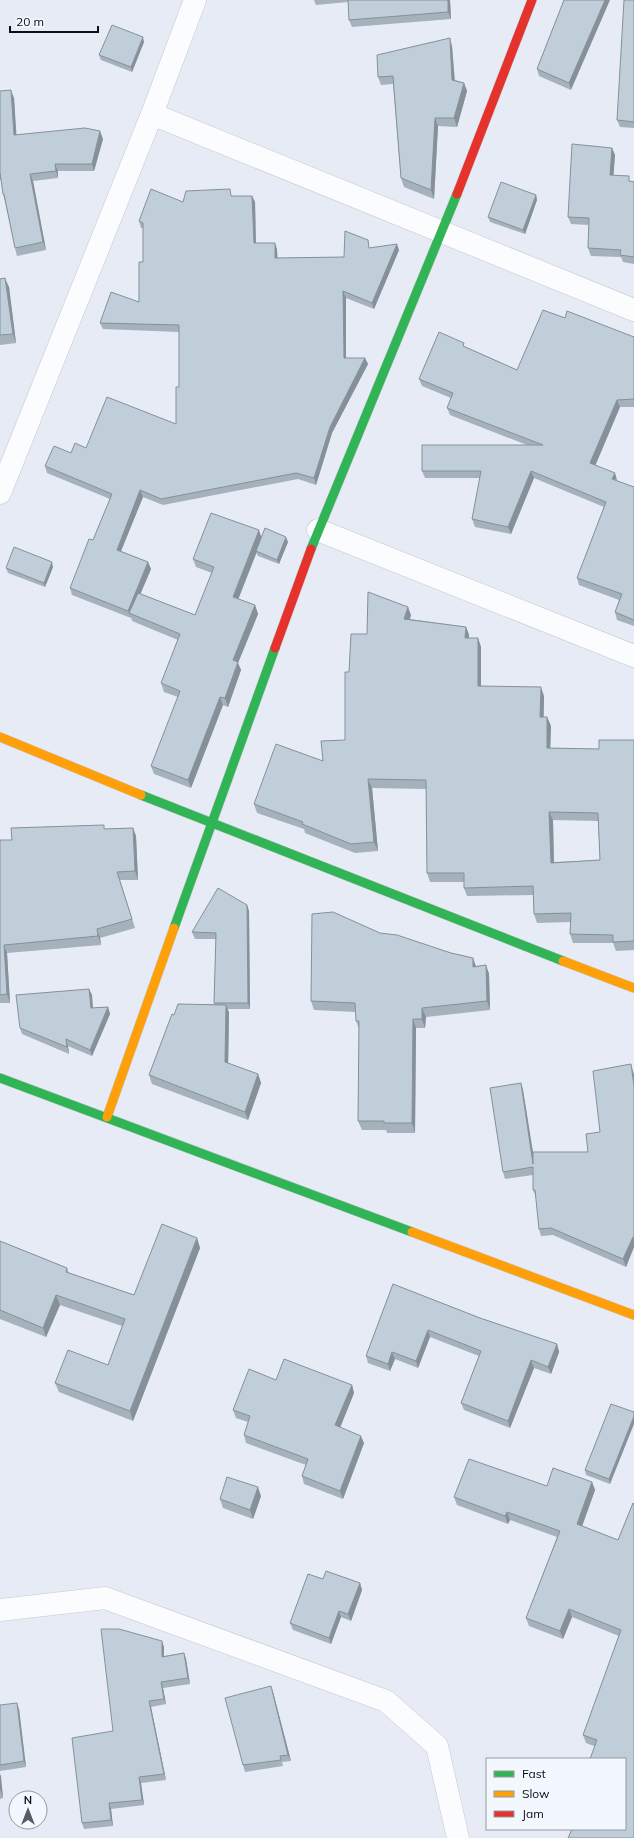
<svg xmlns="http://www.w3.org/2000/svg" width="634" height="1838" viewBox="0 0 634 1838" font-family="Mulish,sans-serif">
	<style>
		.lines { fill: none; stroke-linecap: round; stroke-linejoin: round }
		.street-casing { stroke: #c4c8d0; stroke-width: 23 }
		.fast-casing { stroke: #c4c8d0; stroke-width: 10 }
		.slow-casing { stroke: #c4c8d0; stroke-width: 10 }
		.jam-casing { stroke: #c4c8d0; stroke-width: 10 }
		.street { stroke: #fbfcfe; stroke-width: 22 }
		.fast { stroke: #30b455; stroke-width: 9 }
		.slow { stroke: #ff9f0a; stroke-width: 9 }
		.jam { stroke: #e5322d; stroke-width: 9 }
		.wall { fill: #a5b1bb; fill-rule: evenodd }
		.shaded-wall { fill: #869099 }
		.building { fill: #c0ceda; stroke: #869099; fill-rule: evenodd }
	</style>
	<rect width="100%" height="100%" fill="#e6ebf5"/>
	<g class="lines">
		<g class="street-casing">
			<path id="street" d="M152 114 634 310
				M0 493 152 114 195 0
				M318 530 634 656
				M0 1610 105 1598 386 1701 437 1746 458 1838"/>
		</g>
		<g class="fast-casing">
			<path id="fast" d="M311 549 457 194
				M141 795 563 961
				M174 928 275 648
				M0 1078 412 1232"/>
		</g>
		<g class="slow-casing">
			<path id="slow" d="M0 737 141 795
				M563 961 634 988
				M107 1117 174 928
				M412 1232 634 1315"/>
		</g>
		<g class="jam-casing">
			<path id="jam" d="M457 194 532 0
				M275 648 311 549"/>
		</g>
		<use href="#street" class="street"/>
		<use href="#fast" class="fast"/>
		<use href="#slow" class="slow"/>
		<use href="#jam" class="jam"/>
	</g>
	<path class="wall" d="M314 0H450L451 19 352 27 349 20 348 2 316 5Z
		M564 0 571 90 539 76 537 69Z
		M634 0V128L620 127 617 120Z
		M144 42 132 72 101 60 99 55Z
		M452 46 455 80 464 83 467 91 457 127 438 126 434 199 404 187 401 178 393 84 381 85 378 77Z
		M0 91 14 98 16 135 103 139 94 171H58V178L33 181 46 250 17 256 15 248 5 202 3 194 1 180H0Z
		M612 148 615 155 613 175 634 182V264L623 262 621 257 591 256 588 248 589 225 571 224 568 217Z
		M536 195 537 200 525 234 490 222 488 217Z
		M233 196H252L255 202 256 243 277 249V258L344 257 370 248 399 250 374 309 346 298V358H365L368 364 332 433 316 485 298 479 163 505 143 497 121 551 148 562 151 569 140 594 195 615 212 573 196 567 193 559 261 538 288 542 279 564 258 556 256 552 238 599 255 605 258 614 238 663 241 670 228 707 223 705 191 788 154 774 151 766 178 697 164 692 161 683 178 640 132 621 131 617V618L72 595 70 588 93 540 110 499 47 473 45 466 71 453 86 448 176 424 179 387V332L103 329 100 323 139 302 143 262V228H141L139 221 183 202Z
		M0 279 9 287 16 343 0 345Z
		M565 318 634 337V407H620L595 465 617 481 634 487V626L617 620 615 612 619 600 579 585 577 578 604 507 534 478 511 534 475 527 472 519 480 478H425L422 471 527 445 450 415 447 408 451 398 422 386 419 379 466 347 517 370Z
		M53 567 45 587 8 573 6 568Z
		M411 615 410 619 466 627 469 635V638H478L481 647V686L544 696V717H547L551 726 550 748 599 749 634 740V950L616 951 613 943H573L570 934 571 922 537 923 534 914 533 895 467 896 464 888V882H430L427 873 426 789 372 788 378 851 355 853 305 833 304 829 257 813 254 804 323 761 345 740 349 672 367 634ZM553 820 598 821 600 860 554 862Z
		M133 828 136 836 138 880H120L135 928 100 938 101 945 7 953 10 1003H0V840H12L105 829Z
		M247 905 249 911 250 1009H228L229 1013 228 1064 258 1074 261 1083 248 1120 152 1084 149 1075 174 1015 214 1004V1003L216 939H195L192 932Z
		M380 933 451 953 473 958 476 966 486 965 489 974 490 1010 426 1017 425 1028H416L415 1133H387L386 1130H362L358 1121 359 1029 356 1021V1012L314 1010 311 1001Z
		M89 989 92 995 93 1008 108 1007 110 1014 92 1056 68 1046 69 1054 22 1034 20 1028Z
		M634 1072V1247L626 1267 553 1235 541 1236 539 1229 536 1197 533 1190V1175L505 1179 503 1172 521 1083 523 1090 533 1154 588 1152 600 1132Z
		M197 1238 200 1248 133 1421 59 1392 55 1383 108 1365 122 1326 60 1305 46 1337 0 1319V1241L67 1268 69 1273 134 1295Z
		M393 1284 480 1318 557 1344 559 1352 551 1374 534 1368 510 1428 464 1410 461 1403 479 1356 430 1337 418 1368 395 1359 390 1371 368 1363 366 1356Z
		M276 1380 352 1385 354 1393 340 1427 364 1443 343 1499 304 1484 302 1476 306 1465 246 1443 244 1435 248 1422 236 1418 233 1410Z
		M634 1412 610 1484 586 1475 585 1470Z
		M592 1482 595 1490 582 1526 618 1540 633 1503 625 1829 594 1746 586 1743 583 1735 619 1636 572 1617 563 1639 529 1626 526 1618 557 1537 510 1520 508 1524 457 1505 454 1497 547 1486Z
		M261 1496 253 1519 223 1508 220 1499Z
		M323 1579 360 1583 362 1590 351 1621 341 1617 331 1644 293 1630 290 1623Z
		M164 1647V1656L184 1653 186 1659 190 1684 163 1688 166 1704 151 1707 166 1780 141 1783 144 1805 111 1809 113 1826 84 1829 82 1823 113 1731Z
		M273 1692 291 1761 282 1762 283 1766 245 1772 243 1765Z
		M0 1705 19 1709 26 1767 0 1771Z
		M0 1774 3 1798 0 1799Z"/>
	<path class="shaded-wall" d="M448 0H450L451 19 448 12Z
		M605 0H610L571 90 569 83Z
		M143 37 144 42 132 72 131 67Z
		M450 38 452 46 455 88 452 80Z
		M464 83 467 91 457 127 454 118Z
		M11 90 14 98 17 143 14 135Z
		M435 118 438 126 434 199 431 190Z
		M100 131 103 139 94 171 92 164Z
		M612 148 615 155 613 182 610 175Z
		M55 164 58 171V178L56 171Z
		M30 174 33 181 46 250 43 242Z
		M536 195 537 200 525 234 523 230Z
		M252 196 255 202 256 250 254 243Z
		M275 243 277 249 278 265 275 258Z
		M397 244 399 250 374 309 372 303Z
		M5 278 9 287 16 343 13 334Z
		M343 291 346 298V364L344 358Z
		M365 358 368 364 332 433 316 485 314 478 330 427Z
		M617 400 620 407 593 471 590 463Z
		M531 471 534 478 511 534 508 527Z
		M615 473 617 480 612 479Z
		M140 490 143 497 119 556 117 550Z
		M259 530 262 539 236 605 233 597Z
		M286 537 288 542 279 564 277 560Z
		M52 562 53 567 45 587 44 583Z
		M148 562 151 569 132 614 129 613 131 617V618L128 611Z
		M255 605 258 614 238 663 241 670 228 707 225 698 233 660Z
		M408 607 411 615 407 627 404 619Z
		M466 627 469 635 468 647 465 638Z
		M478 638 481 647V694L478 686Z
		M541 687 544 696 543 726 540 717Z
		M220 697 223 705 191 788 188 780Z
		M547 717 551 726 550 757 547 748Z
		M368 779 372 788 378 851 374 842Z
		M549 812 553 820 554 871 551 863Z
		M133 828 136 836 138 880 135 871Z
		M247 905 249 911 250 1009 248 1003Z
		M97 929 100 938 101 945 98 936Z
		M4 945 7 953 10 1003 7 994Z
		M473 958 476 967H473Z
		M486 965 489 974 490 1010 487 1001Z
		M89 989 92 995 93 1014 91 1008Z
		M226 1005 229 1013 228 1071 225 1062Z
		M108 1007 110 1014 92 1056 90 1050Z
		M422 1008 426 1017 425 1028 422 1019Z
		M413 1019 416 1028 415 1133 412 1123Z
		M66 1039 68 1046 69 1054 67 1047Z
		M631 1064 634 1075V1086Z
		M258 1074 261 1083 248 1120 245 1112Z
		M521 1083 523 1090 536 1171 533 1164Z
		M633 1237 634 1239V1247L626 1267 623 1259Z
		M197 1238 200 1248 133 1421 130 1411Z
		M56 1295 60 1305 46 1337 43 1328Z
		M428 1330 430 1337 418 1368 416 1361Z
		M557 1344 559 1352 551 1374 548 1367Z
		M392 1352 395 1359 390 1371 388 1364Z
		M531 1360 534 1368 510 1428 508 1421Z
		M352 1385 354 1393 338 1433 335 1425Z
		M634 1416V1424L610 1484 609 1479Z
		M361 1436 364 1443 343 1499 340 1491Z
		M592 1482 595 1490 580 1532 577 1524Z
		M258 1487 261 1496 253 1519 250 1510Z
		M507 1512 510 1520 508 1524 505 1516Z
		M360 1583 362 1590 351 1621 348 1614Z
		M569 1609 572 1617 563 1639 560 1631Z
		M339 1611 341 1617 331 1644 329 1638Z
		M162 1641 164 1647V1662L162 1657Z
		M184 1653 186 1659 190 1684 188 1678Z
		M161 1682 163 1688 166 1704 164 1699Z
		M271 1686 273 1692 291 1761 288 1755Z
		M149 1701 151 1707 166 1780 164 1774Z
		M17 1703 19 1709 26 1767 24 1761Z
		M0 1774 1 1776 3 1798 0 1789Z
		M139 1777 141 1783 144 1805 142 1800Z
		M109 1803 111 1809 113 1826 111 1820Z"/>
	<path class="building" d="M348 0H448V12L349 20Z
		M564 0H605L569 83 537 69Z
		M624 0H634V122L617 120Z
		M112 25 143 37 131 67 99 55Z
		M450 38 452 80 464 83 454 118H435L431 190 401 178 393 76 378 77 377 55Z
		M11 90 14 135 85 128 100 131 92 164H55L56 171 30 174 43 242 15 248 4 194H3L0 172V91Z
		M572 144 612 148 610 175 629 176V181L634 182V257L620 255 621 250 588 248 589 218 568 217Z
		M501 182 536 195 523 230 488 217Z
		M151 189 183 202 186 191 230 189 231 196H252L254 243H275V258L344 257 345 231 368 240 369 248 397 244 372 303 343 291 344 358H365L330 427 314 478 296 473 161 499 140 490 117 550 148 562 128 611 70 588 89 539 93 540 112 494 45 466 54 446 71 453 75 443 86 448 107 397 176 424V387H179V325L100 323 111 292 139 302V262H143V223L139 221Z
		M5 278 13 334 0 335V279Z
		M543 310 565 318 567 311 634 337V399L617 400 590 463 615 473 612 479 634 487V620L615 612 622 594 577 578 606 502 531 471 508 527 472 519 481 471H422V445H543L447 408 453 393 419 379 439 332 464 343 463 346 517 370Z
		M211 513 259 530 233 597 255 605 233 660 238 662 225 698 220 697 188 780 151 766 180 691 161 683 180 634 129 613 138 593 195 615 214 567 193 559Z
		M265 528 286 537 277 560 256 551Z
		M14 547 52 562 44 583 6 568Z
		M368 592 408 607 404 619 466 627 465 638H478V686L541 687 540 717H547V748L599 749V740H634V941L613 942V935L570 934 571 913 534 914 533 886 464 888V873H427L426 780 368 779 374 842 351 844 302 824 303 822 254 804 276 744 323 761 321 741 345 740V672H349L351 634H367ZM549 812 598 813 600 860 551 863Z
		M104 825V829L133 828 135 871 117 872 132 919 97 929 98 936 4 945 7 994 0 995V840H12L11 828Z
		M218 888 247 905 248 1003H214L216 933 192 932Z
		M333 912 380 933 397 935 451 953 473 958V967L486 965 487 1001 422 1008V1019H413L412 1123H384V1121H358L359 1021H356L355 1003 311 1001 312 914Z
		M89 989 91 1008 108 1007 90 1050 66 1039 67 1047 20 1028 16 995Z
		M178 1004 226 1005 225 1062 258 1074 245 1112 149 1075 172 1014 174 1015Z
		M631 1064 634 1086V1237H633L623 1259 551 1228 539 1229 535 1190H533V1167L503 1172 490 1088 521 1083 533 1164V1152H588L586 1134 600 1132 593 1071Z
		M162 1224 197 1238 130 1411 55 1383 68 1350 108 1365 125 1319 56 1295 43 1328 0 1310V1241L67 1268 66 1272 134 1295Z
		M393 1284 480 1318 557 1344 548 1367 531 1360 508 1421 461 1403 481 1351 428 1330 416 1361 392 1352 388 1364 366 1356Z
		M284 1359 352 1385 335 1425 361 1436 340 1491 302 1476 308 1459 244 1435 250 1416 233 1410 249 1369 276 1380Z
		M611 1404 634 1412V1416L609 1479 585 1470Z
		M469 1459 547 1486 553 1468 592 1482 577 1524 618 1540 633 1503 634 1504V1838H568L572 1829H625V1759H590L597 1740 583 1735 621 1630 569 1609 560 1631 526 1618 560 1531 507 1512 505 1516 454 1497Z
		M227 1477 258 1487 250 1510 220 1499Z
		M326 1571 360 1583 348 1614 339 1611 329 1638 290 1623 308 1574 323 1579Z
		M101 1629H119L162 1641V1657L184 1653 188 1678 161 1682 164 1699 149 1701 164 1774 139 1777 142 1800 109 1803 111 1820 82 1823 72 1738 113 1731Z
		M271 1686 288 1755 280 1756 281 1760 243 1765 225 1698Z
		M17 1703 24 1761 0 1765V1705Z"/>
	<rect x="486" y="1758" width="140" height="72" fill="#f3f7fe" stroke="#9699a0"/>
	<rect x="494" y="1771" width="20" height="6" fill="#30b455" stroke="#9699a0"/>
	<text x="522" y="1778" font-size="12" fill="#0a0d13">Fast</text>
	<rect x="494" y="1791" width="20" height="6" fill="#ff9f0a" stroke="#9699a0"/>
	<text x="522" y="1798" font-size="12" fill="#0a0d13">Slow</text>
	<rect x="494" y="1811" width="20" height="6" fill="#e5322d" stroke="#9699a0"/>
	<text x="522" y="1818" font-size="12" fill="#0a0d13">Jam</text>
	<g transform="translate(28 1810)"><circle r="19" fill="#f3f7fe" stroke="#9699a0"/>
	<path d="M0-3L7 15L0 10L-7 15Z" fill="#575b62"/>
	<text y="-6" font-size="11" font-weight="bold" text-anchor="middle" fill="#0a0d13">N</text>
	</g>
	<path d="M10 26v6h88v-6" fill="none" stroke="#0a0d13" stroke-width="2"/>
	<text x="16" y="26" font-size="12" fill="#0a0d13" stroke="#f3f7fe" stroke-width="3" paint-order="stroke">20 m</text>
</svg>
